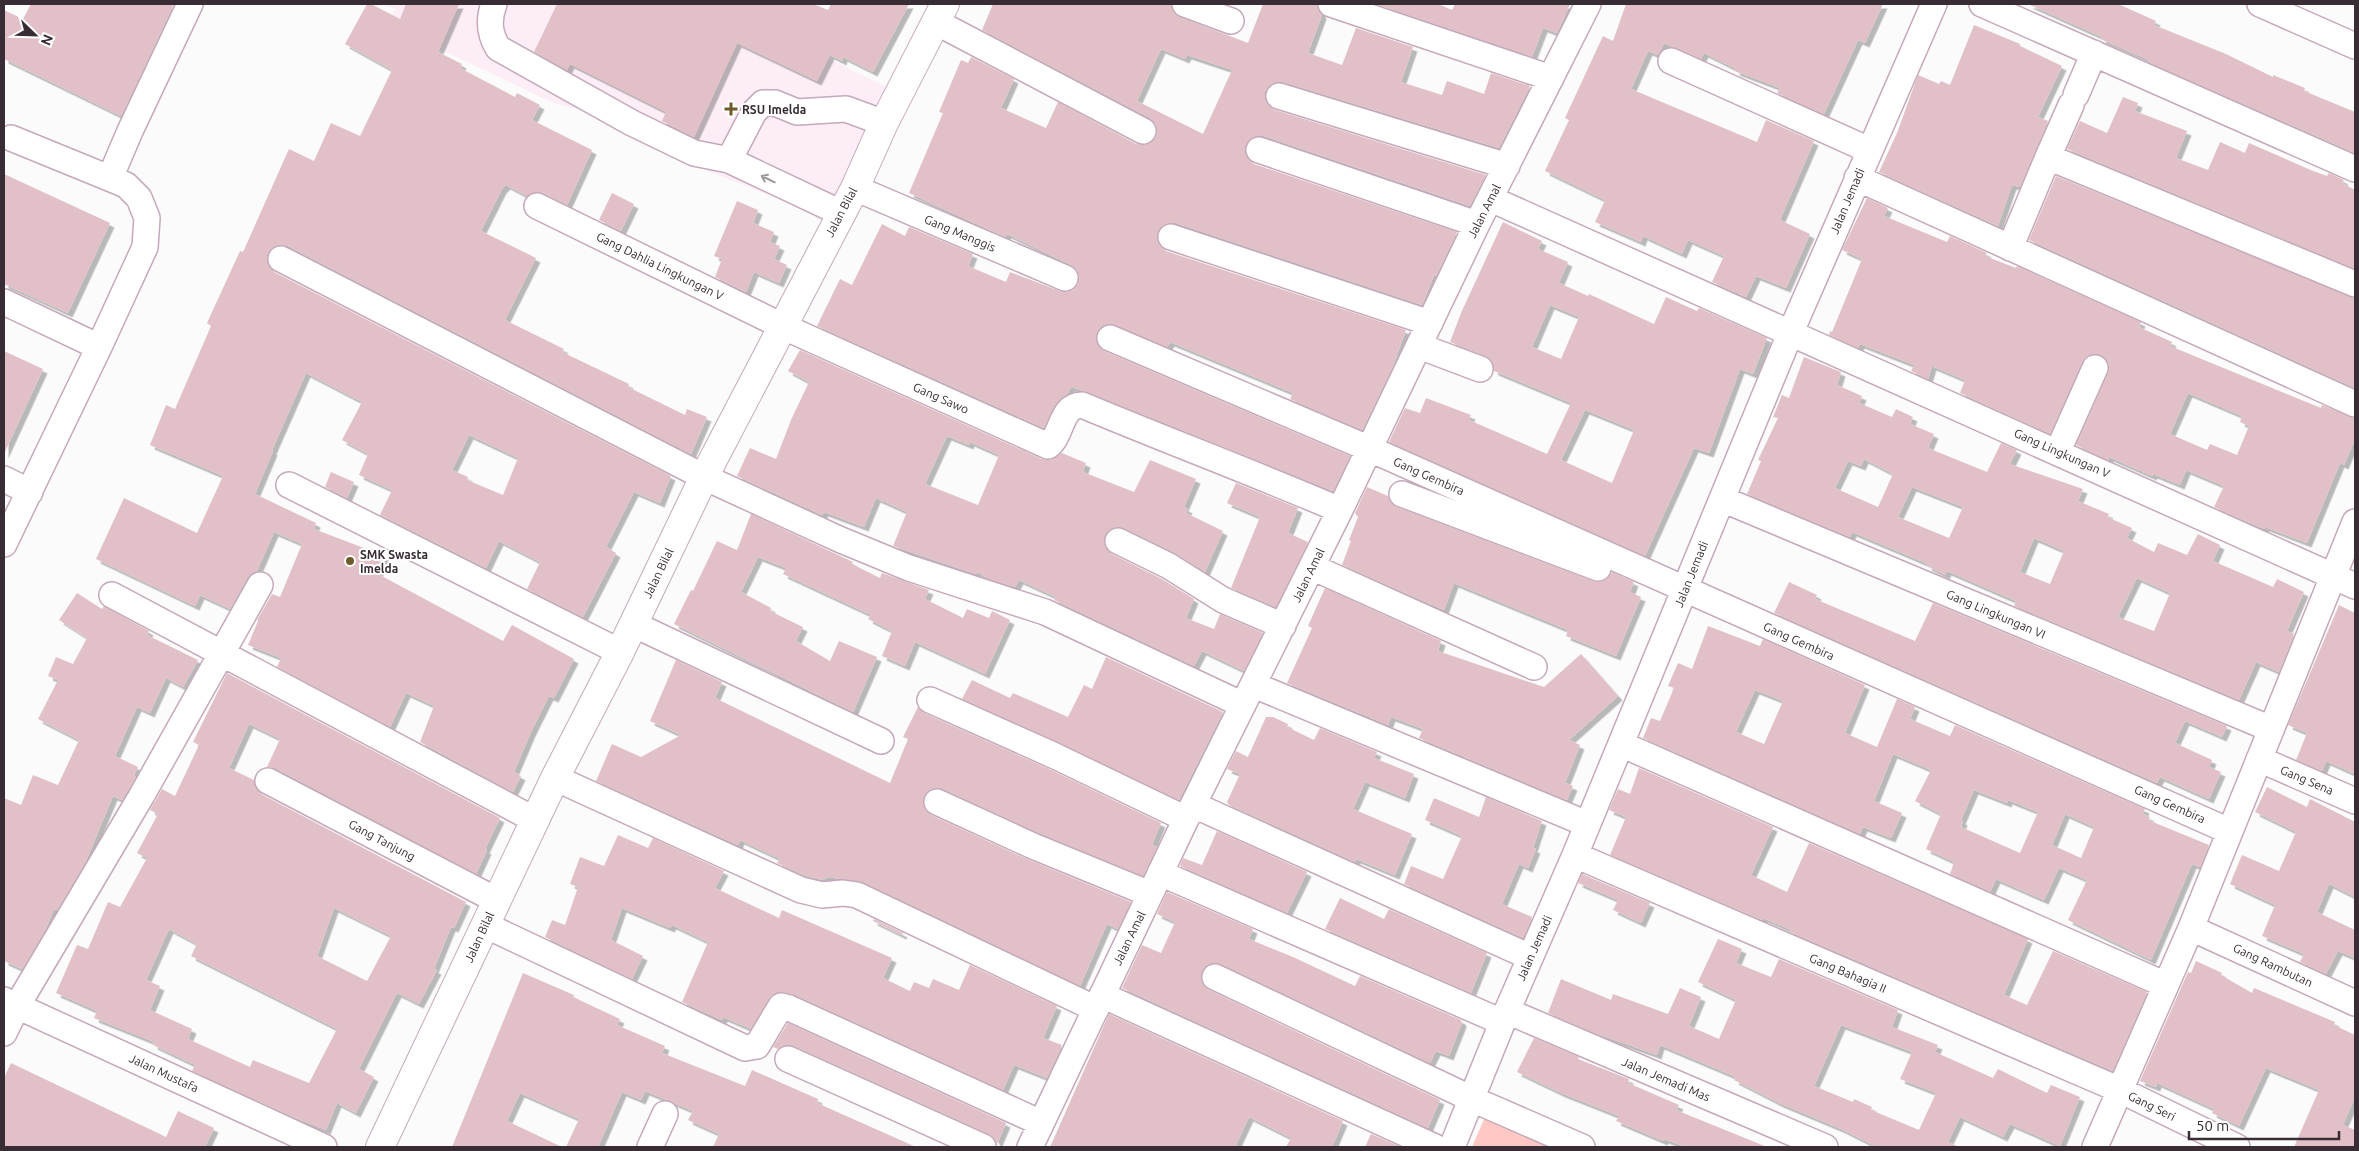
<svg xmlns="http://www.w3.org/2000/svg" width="2359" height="1151" viewBox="0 0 2359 1151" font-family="Ubuntu,sans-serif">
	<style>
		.built { fill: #fcedf6 }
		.green { fill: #ffc8c4 }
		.building { fill: #e2c0c8; fill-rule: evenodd; filter: url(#shadow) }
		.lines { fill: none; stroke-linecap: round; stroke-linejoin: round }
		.minor-casing { stroke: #c5a9bb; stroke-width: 28 }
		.major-casing { stroke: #c5a9bb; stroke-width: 30 }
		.minor { stroke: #fff; stroke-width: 25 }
		.major { stroke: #fff; stroke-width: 28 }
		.oneway { stroke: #9c969a }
		.poi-dot { fill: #6f5b2a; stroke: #fff; stroke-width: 2 }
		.labels { text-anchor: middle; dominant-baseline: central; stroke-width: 4; stroke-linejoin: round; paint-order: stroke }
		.poi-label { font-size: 12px; font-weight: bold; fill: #382d34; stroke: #fff; text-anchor: start }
		.street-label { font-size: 12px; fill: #382d34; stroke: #fff }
	</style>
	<defs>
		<filter id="shadow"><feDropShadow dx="4.5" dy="4.5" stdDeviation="0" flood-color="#0004"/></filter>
	</defs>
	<rect width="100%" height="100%" fill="#fbfbfb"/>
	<path class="built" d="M380 4H718L895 91 831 220 668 155 595 113 556 104 388 25 395 9Z"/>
	<path class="green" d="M1485 1117 1555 1147H1472Z"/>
	<path class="building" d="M31 4H174L121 116 4 59V10L23 19Z
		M367 4H371L400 19 406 4H459L438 52 462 64 460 68 515 97 517 93 540 105 532 120 592 150 567 205 543 193 536 192 527 196 506 185 502 189 481 231 536 258 505 320 564 349 562 352 629 384 628 387 685 415 687 409 707 417 691 454 288 246 280 245 273 247 268 252 267 260 269 267 274 272 671 476 660 503 634 492 606 547 616 553 583 617 527 589 540 562 499 541 486 568 380 515 392 490 359 475 368 454 342 440 362 402 306 373 272 450 273 451 255 494 316 523 314 529 385 556 378 574 503 641 512 625 574 659 554 698 549 696 531 732 514 772 521 776 513 792 420 742 434 706 406 693 390 727 277 667 281 658 248 645 258 621 257 620 272 594 280 597 302 544 274 532 257 571 247 578 230 609 200 595 195 606 96 559 124 498 197 533 223 476 150 445 166 405 175 409 211 326 207 323 240 251 243 252 289 149 314 161 331 123 360 136 362 132 392 70 345 44ZM469 435 518 458 503 495 467 480 468 477 452 470Z
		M557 4H813L828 10 831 4H909L873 72 843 57 842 61 830 55 817 81 737 43 694 137 662 121 666 112 570 64 567 70 534 52Z
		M993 4H1171L1174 13 1180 17 1248 43 1263 4H1317L1322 15 1308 53 1342 65 1356 28 1413 47 1401 82 1442 95 1447 81 1484 94 1491 73 1530 86 1499 148 1283 82H1275L1269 86 1265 91V100L1269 106 1275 110 1486 175 1470 206 1264 136H1256L1250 139 1246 145 1245 153 1249 160 1254 164 1457 232 1436 276 1434 275 1422 305 1176 223H1168L1162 226 1158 232 1157 240 1161 247 1166 251 1406 330 1393 366 1362 430 1290 399 1293 393 1170 342 1167 347 1109 324 1102 326 1097 332 1096 340 1099 347 1104 351 1350 456 1333 491 1087 392 1071 387 1067 394 1054 406 1044 428 817 326 840 279 852 285 882 224 905 236 909 227 973 254 968 266 1006 282 1010 272 1060 291 1067 292 1073 290 1078 284 1079 276 1076 269 1071 265 1007 234 1005 237 909 193 943 113 939 112 961 60 968 63 971 57 1014 79 1001 108 1046 128 1058 102 1136 144 1143 145 1150 143 1156 137 1157 130 1155 124 1150 118 982 30ZM1161 49 1185 59 1187 55 1232 70 1203 134 1137 101Z
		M1375 4H1438L1452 10 1455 4H1570L1557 33 1543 28 1532 57Z
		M1626 4H1883L1865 43 1858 40 1824 114 1777 93 1780 88 1735 71 1736 69 1704 53 1701 59 1664 43 1658 55 1648 51 1631 89 1757 142 1766 120 1814 141 1780 220 1810 234 1786 288 1756 276 1746 297 1712 282 1724 256 1688 240 1682 254 1643 236 1641 242 1595 222 1605 200 1545 171 1569 120 1565 118 1603 36 1613 41Z
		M2028 4H2118L2156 21 2154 25 2226 54 2273 77V75L2305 88 2304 91 2355 112V153L2148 62 2149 60 2101 39 2102 37Z
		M1974 25 2020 44V46L2062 66 2038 117 2048 121 2020 187 2012 185 1998 226 1879 172 1897 133 1918 75 1939 84 1941 81 1950 85Z
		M2123 97 2138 103 2135 111 2187 131 2176 158 2208 170 2220 142 2245 153 2249 143 2313 171 2327 176 2329 173 2344 180 2342 183 2355 190V269L2067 149 2080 121 2107 133Z
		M4 174 110 223 68 313 4 284Z
		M2056 176 2355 298V388L2029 240Z
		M612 193 634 204 621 231 599 220Z
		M1867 198 1888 208 1884 216 1947 242 1950 236 1987 253 1985 256 2016 268 2017 266 2141 322 2139 327 2172 342 2170 346 2321 408 2322 405 2355 418V439L2344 465 2340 463 2307 543 2265 527 2264 529 2214 507 2224 486 2186 470 2180 485 2153 474 2152 476 2109 457 2108 460 2076 445 2108 373 2109 366 2107 360 2100 355 2093 354 2086 357 2082 362 2050 434 1960 393 1965 380 1932 366 1928 379 1911 371 1914 365 1860 344 1858 348 1829 335 1830 331 1832 332 1862 259 1842 250ZM2188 393 2242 416 2240 422 2249 426 2237 455 2210 444 2207 450 2170 434Z
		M737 201 758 210 753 223 774 232 770 242 780 246 774 259 787 265 779 283 754 272 746 292 715 277 722 259 714 256Z
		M1503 222 1542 241 1538 249 1568 262 1559 283 1588 296 1589 294 1654 324 1666 297 1697 311 1699 308 1767 338 1753 374 1740 369 1709 453 1694 448 1645 556 1389 442 1405 408 1420 413 1426 398 1471 415 1469 420 1547 454 1571 403 1494 371 1491 360 1486 356 1450 342 1461 313ZM1550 305 1579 317 1561 359 1532 347ZM1585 410 1634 430 1612 483 1561 460Z
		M800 350 1042 459 1051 460 1062 453 1086 463 1083 472 1134 492 1150 460 1196 479 1184 507 1188 509 1186 513 1223 531 1205 572 1175 553 1124 528 1117 527 1110 529 1105 535 1104 542 1106 549 1112 554 1162 579 1194 599 1186 618 1214 629 1220 614 1263 633 1244 671 1202 651 1194 666 1054 600 1056 597 1019 580 1015 587 991 580 977 572 976 574 893 546 907 512 876 498 864 527 824 512 822 515 737 476 750 448 776 459 791 420 809 382 788 371ZM947 436 969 445 970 442 999 455 978 505 925 484Z
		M4 351 43 369 4 454Z
		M1804 357 1841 372 1837 385 1862 396 1859 403 1892 417 1896 409 1913 417 1910 424 1934 434 1928 448 1987 472 2001 443 2017 450 2010 464 2083 489 2078 501 2109 514 2107 517 2132 528 2127 538 2154 552 2158 543 2187 555 2198 534 2220 545 2213 561 2273 587 2277 579 2304 592 2287 631 2294 634 2279 672 2256 662 2239 700 2014 606 2016 601 1947 571 1945 575 1927 566 1928 564 1852 532 1850 537 1747 494 1761 461 1758 460 1778 418 1773 417 1782 395 1789 398ZM1864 459 1893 474 1878 507 1835 488 1848 461 1861 466ZM1912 487 1963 507 1949 538 1898 517ZM2034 538 2064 551 2050 584 2020 572ZM2137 578 2170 593 2154 631 2118 617Z
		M331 472 354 482 347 498 325 487Z
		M1236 483 1298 508 1288 533 1308 542 1276 607 1231 588 1260 517 1227 503Z
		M1367 487 1388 496 1391 503 1397 507 1593 581 1600 582 1607 579 1612 572 1634 582 1630 592 1641 597 1616 656 1566 636 1568 630 1454 583 1444 610 1342 565 1351 541 1349 540 1358 517 1355 513Z
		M751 514 853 562 852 564 880 578 882 573 929 590 925 599 963 618 967 609 989 618 992 611 1010 620 985 674 915 642 905 666 882 656 892 631 868 619 871 615 783 574 786 568 758 557 741 592 771 608 770 611 803 627 796 641 830 661 839 641 877 657 853 712 674 624 691 590 693 591 717 541 737 550Z
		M1789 582 1817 595 1815 599 1915 641 1933 603 2227 726 2222 737 2185 721 2175 743 2212 760 2209 767 2221 772 2209 799 2160 777 2157 783 1774 613Z
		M1325 588 1441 641 1438 651 1544 687 1581 654 1618 696 1569 740 1580 745 1565 783 1573 786 1567 800 1419 738 1423 729 1391 717 1388 725 1287 683 1312 628 1308 626Z
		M77 593 102 609 104 606 149 631 147 635 198 660 183 687 166 678 150 713 137 707 115 756 138 767 134 775 136 777 122 800 113 796 85 863 57 910 54 909 44 933 22 969 4 961V798L21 805 33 775 58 785 79 740 38 719 58 680 48 676 56 657 73 664 87 638 59 620Z
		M2339 605 2355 613V774L2326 761 2322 771 2296 760 2307 733 2288 725Z
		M1708 626 1760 646 1763 639 1865 685 1845 733 1877 747 1897 699 1915 707 1910 719 1950 736 1955 725 2145 809 2143 814 2150 817 2148 820 2209 845 2200 867 2192 864 2151 960 2068 920 2087 880 2059 868 2044 900 1996 879 1990 892 1950 874 1954 862 1926 849 1941 814 1915 801 1931 770 1893 754 1874 801 1902 813 1891 838 1863 827 1860 834 1643 738 1651 718 1660 721 1674 688 1668 686 1678 663 1692 669ZM1755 690 1783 701 1764 744 1736 732ZM1974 790 2007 803 2008 800 2038 812 2020 853 1961 827 1963 821 1961 820ZM2065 814 2094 827 2081 858 2052 845Z
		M1106 657 1223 712 1179 800 962 699 972 680 1010 698 1013 693 1068 717 1084 685 1092 689Z
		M676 660 722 682 715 698 890 783 908 739 903 737 918 707 924 713 1049 769 1161 823 1152 845 1157 847 1143 876 1039 833 943 789 935 788 929 790 924 796 923 804 926 811 931 815 1027 859 1131 902 1118 929 1107 924 1080 986 863 882 827 877 823 880 806 876 777 863 780 859 740 840 738 845 596 781 612 744 641 757 681 735 650 721Z
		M227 673 500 818 485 849 487 850 476 874 275 768 267 767 280 739 249 724 229 768 254 780 256 788 261 794 466 902 454 928 451 927 434 969 437 970 419 1004 397 993 359 1069 374 1077 356 1113 337 1103 326 1130 293 1117 192 1071 195 1065 153 1045 154 1042 94 1018 97 1011 56 993 77 945 88 949 108 902 120 907 147 858 137 853 158 814 150 810 162 789 175 796 199 745 193 742ZM334 908 391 936 367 981 317 956ZM169 929 197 944 191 956 337 1029 309 1083 253 1060 250 1067 188 1039 192 1029 150 1010 160 986 146 980Z
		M1266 717H1273L1288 724 1287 727 1314 740 1320 728 1377 752 1374 758 1414 774 1405 798 1365 782 1353 809 1412 834 1395 875 1356 859 1355 862 1229 805 1227 802 1240 774 1227 769 1236 751 1248 757Z
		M1639 768 1773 827 1751 875 1787 892 1809 843 2028 939 2004 995 2027 1005 2053 951 2147 992 2113 1071 1790 932 1791 930 1763 918 1762 920 1610 855 1626 817 1609 810 1618 789 1630 794Z
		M2267 787 2307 807 2310 799 2355 822V897L2329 884 2317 912 2355 930V958L2338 951 2326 974 2300 962 2304 954 2262 936 2275 905 2230 884 2242 855 2279 871 2296 832 2255 812Z
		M1486 797 1542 821 1533 848 1536 849 1528 868 1519 864 1502 904 1532 917 1523 938 1404 884 1411 866 1443 879 1462 836 1425 820 1434 798 1479 817Z
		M1217 831 1307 872 1287 913 1180 866 1183 858 1202 865Z
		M618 835 648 848 653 838 724 871 715 888 779 918 782 910 892 958 883 978 910 991 914 982 929 988 933 979 959 990 970 965 1057 1006 1043 1038 1062 1045 1047 1078 1014 1065 1003 1090 795 995 784 992 776 993 769 998 751 1029 723 1017 722 1020 682 1002 708 942 672 925 670 928 622 908 611 940 643 956 632 979 545 937 552 920 565 925 578 887 570 884 580 857 604 866Z
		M1582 874 1650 903 1641 923 1613 910 1618 900 1578 883Z
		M1167 892 1253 929 1249 939 1293 957 1355 986 1360 976 1461 1020 1462 1023 1449 1056 1436 1051 1430 1063 1221 964 1214 963 1207 965 1202 971 1201 979 1203 985 1209 990 1440 1100 1428 1128 1122 988 1142 945 1161 953 1175 922 1157 914Z
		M1340 898 1384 919 1389 909 1487 953 1471 993 1325 929Z
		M874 919 903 933 902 935 873 921Z
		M1718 939 1742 949 1736 963 1771 977 1779 959 1898 1010 1892 1027 1938 1045 1935 1052 1993 1078 1998 1069 2047 1093 2051 1085 2080 1097 2060 1146 2010 1124 2003 1137 1960 1117 1948 1142 1959 1147H1877L1841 1129 1779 1103 1734 1080 1736 1077 1660 1045 1657 1055 1592 1032 1548 1013 1561 979 1611 1000 1613 994 1668 1014 1680 988 1701 997 1689 1026 1719 1039 1736 1000 1698 982ZM1841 1025 1912 1052 1900 1079 1936 1093 1919 1130 1871 1110 1872 1107 1854 1099 1853 1102 1814 1086Z
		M2196 961 2222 973 2221 975 2252 993 2254 988 2335 1022 2334 1025 2355 1035V1097L2343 1125 2355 1130V1147H2294L2319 1090 2266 1068 2239 1126 2212 1113 2214 1109 2157 1083 2156 1087 2140 1081 2188 972 2191 973Z
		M523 973 574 995 573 997 620 1019 617 1025 665 1046 662 1053 745 1086 752 1070 818 1099 817 1103 916 1147H713L719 1134 688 1120 693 1111 645 1091 641 1100 622 1092 598 1147H566L579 1119 520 1093 507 1121 562 1147H452Z
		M1109 1014 1343 1121 1332 1147H1286L1291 1138 1249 1117 1235 1147H1050Z
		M788 1023 1006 1123 997 1144 994 1138 989 1134 794 1046 786 1045 778 1049 773 1047Z
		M1534 1038 1579 1057 1578 1059 1629 1079 1628 1083 1679 1105 1676 1110 1767 1147H1686L1664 1139 1663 1141 1616 1121 1619 1116 1561 1093 1517 1072Z
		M11 1063 166 1137 178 1111 214 1128 205 1147H4V1078Z
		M1371 1134 1401 1147H1365Z"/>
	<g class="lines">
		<g class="minor-casing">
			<path id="minor" d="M494 4C488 20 489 33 498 48L632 123 694 153 729 160 841 213
				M1185 4 1231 21
				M1331 4 1551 78
				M1982 4 2355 169
				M2260 4 2355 46
				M936 22 1143 131
				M1671 61 1869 150
				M2076 95 2094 53
				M1279 96 1507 166
				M1259 150 1477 224
				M2048 157 2071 105
				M729 160 754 112 763 103H775L797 112 846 109 884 123
				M110 178 130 131 190 4
				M1857 178 2355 404
				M855 188 1065 278
				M1491 199 2355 586
				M537 206 782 326 1048 446C1063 435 1060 405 1082 405 1168 441 1254 473 1340 510
				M1171 237 1430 323
				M2010 248 2048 157 2355 284
				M281 259 704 477 841 540 909 568 1045 612 1243 705
				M4 302 99 347
				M1110 338 1370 449 2229 831
				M1419 346 1480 369
				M2058 451 2095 368
				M4 479 30 492
				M289 485 620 652
				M1402 494 1598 568
				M1722 499 2271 729
				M1118 541 1169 566 1223 600 1283 626
				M4 544 99 347 145 247 147 218 139 198 126 185 11 138
				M1312 567 1534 667
				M112 595 535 820
				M633 624 881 741
				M1254 685 1587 824
				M930 700 1055 756 1186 819
				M1621 744 2166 985
				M2259 759 2355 801
				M555 778 801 890 822 895 843 893 857 895 1096 1009
				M268 781 496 900
				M937 802 1033 846 1150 894
				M1194 805 1530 957
				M1575 855 2120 1090 2237 1147
				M1160 873 1502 1022
				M485 925 745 1048 757 1046 781 1006 789 1008 1041 1123
				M2191 928 2355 1003
				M1215 977 1472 1099 1582 1147
				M1102 995 1435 1147
				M4 1000 324 1147
				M1507 1011 1825 1147
				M4 1033 17 1006 142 795 260 585
				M788 1059 983 1147
				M650 1147 665 1114
				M1030 1147 1186 819 1340 510 1477 224 1588 4
				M1452 1147 1507 1011 1575 855 1790 334 1934 4
				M2095 1147 2191 928 2355 522"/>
		</g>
		<g class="major-casing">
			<path id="major" d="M380 1147 555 778 620 652 704 477 855 188 884 123 945 4"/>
		</g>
		<use href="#minor" class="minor"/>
		<use href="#major" class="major"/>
	</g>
	<defs><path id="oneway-shaft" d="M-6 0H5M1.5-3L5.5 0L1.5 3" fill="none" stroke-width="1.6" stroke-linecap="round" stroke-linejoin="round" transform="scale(1.25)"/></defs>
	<use class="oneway" href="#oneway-shaft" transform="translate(768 179) rotate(-154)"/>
	<g class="poi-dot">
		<path d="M728.5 101.5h5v5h5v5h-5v5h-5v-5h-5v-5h5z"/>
		<circle cx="350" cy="561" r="5"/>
	</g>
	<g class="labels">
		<g class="poi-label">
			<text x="742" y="109">RSU Imelda</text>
			<text x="360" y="554">SMK Swasta<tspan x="360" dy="14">Imelda</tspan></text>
		</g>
		<g class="street-label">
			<text transform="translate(1847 201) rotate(-67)">Jalan Jemadi</text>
			<text transform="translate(1484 211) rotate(-63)">Jalan Amal</text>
			<text transform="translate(841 212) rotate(-62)">Jalan Bilal</text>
			<text transform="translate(960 233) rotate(23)">Gang Manggis</text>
			<text transform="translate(660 266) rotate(26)">Gang Dahlia Lingkungan V</text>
			<text transform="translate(941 398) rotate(24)">Gang Sawo</text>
			<text transform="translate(2062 453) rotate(24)">Gang Lingkungan V</text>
			<text transform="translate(1429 476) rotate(24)">Gang Gembira</text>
			<text transform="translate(658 573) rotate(-64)">Jalan Bilal</text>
			<text transform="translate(1691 574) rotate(-68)">Jalan Jemadi</text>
			<text transform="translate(1308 575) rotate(-64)">Jalan Amal</text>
			<text transform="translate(1996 614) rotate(23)">Gang Lingkungan VI</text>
			<text transform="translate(1799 641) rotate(24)">Gang Gembira</text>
			<text transform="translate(2307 780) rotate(23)">Gang Sena</text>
			<text transform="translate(2170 804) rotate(24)">Gang Gembira</text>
			<text transform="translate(382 840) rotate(28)">Gang Tanjung</text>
			<text transform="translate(479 937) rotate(-65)">Jalan Bilal</text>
			<text transform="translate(1129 938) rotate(-64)">Jalan Amal</text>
			<text transform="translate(1534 948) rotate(-66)">Jalan Jemadi</text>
			<text transform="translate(2273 965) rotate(25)">Gang Rambutan</text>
			<text transform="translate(1848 973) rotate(23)">Gang Bahagia II</text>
			<text transform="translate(164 1073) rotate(25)">Jalan Mustafa</text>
			<text transform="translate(1666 1079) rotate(23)">Jalan Jemadi Mas</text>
			<text transform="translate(2152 1106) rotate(26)">Gang Seri</text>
		</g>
	</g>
	<rect width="2359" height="1151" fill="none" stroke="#382d34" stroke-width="10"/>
	<g transform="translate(35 35) rotate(113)" stroke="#ffffff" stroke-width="4" paint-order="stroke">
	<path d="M0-4L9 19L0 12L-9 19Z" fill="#382d34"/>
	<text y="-8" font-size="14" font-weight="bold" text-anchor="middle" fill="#382d34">N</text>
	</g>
	<path d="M2189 1131v8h150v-8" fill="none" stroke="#382d34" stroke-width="2.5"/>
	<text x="2196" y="1131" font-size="15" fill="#382d34" stroke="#ffffff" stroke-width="4" paint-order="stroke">50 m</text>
</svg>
